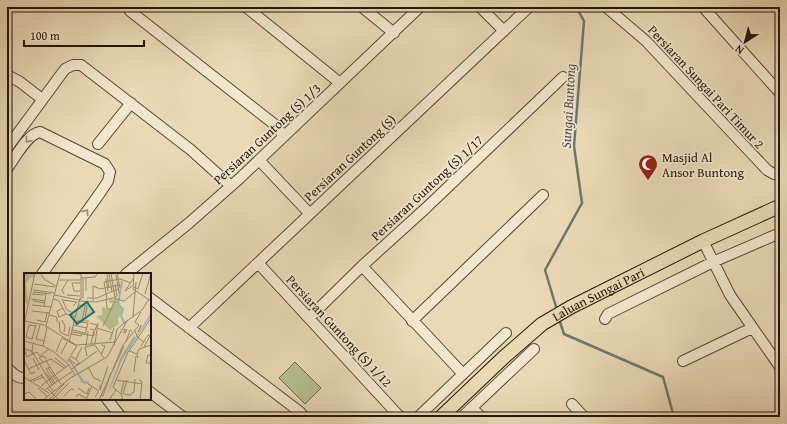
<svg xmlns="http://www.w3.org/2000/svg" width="787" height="424" viewBox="0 0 787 424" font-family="'Gentium Book Plus',serif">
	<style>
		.garden { fill: #b5bf8e; stroke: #6c6a4c }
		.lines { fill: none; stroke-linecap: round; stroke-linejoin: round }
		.stream { stroke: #6b7772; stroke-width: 2.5 }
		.minor-casing { stroke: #554635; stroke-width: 12 }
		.major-casing { stroke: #24150b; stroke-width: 15 }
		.minor { stroke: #f1e6ce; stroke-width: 10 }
		.major { stroke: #e9d9b4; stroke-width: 13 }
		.oneway { stroke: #958876 }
		.labels { text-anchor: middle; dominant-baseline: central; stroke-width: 3.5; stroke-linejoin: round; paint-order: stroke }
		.street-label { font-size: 13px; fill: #24150b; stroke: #f1e6ce }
		.poi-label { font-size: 13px; fill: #24150b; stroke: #f1e6ce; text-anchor: start }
		.water-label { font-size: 14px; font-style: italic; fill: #4d4e47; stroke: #f1e6ce }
		.inset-river { fill: none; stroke: #9ab9b6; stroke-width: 2 }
		.inset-road { fill: none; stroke: #9a8b70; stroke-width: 1 }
		.view { fill: #0f766e; fill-opacity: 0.15; stroke: #0f766e; stroke-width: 2 }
		.inset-edge { fill: none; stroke: #24150b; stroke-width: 2 }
	</style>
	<rect width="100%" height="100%" fill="#e9d9b4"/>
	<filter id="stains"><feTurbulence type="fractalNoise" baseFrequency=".005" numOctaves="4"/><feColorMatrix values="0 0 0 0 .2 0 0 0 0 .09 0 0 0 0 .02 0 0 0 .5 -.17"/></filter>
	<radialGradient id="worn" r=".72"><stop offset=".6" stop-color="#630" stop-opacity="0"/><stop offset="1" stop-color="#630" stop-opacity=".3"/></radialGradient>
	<path class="garden" d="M295 362 321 388 305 404 279 378Z"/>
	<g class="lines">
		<path class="stream" d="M557 310 545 270 582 203 574 146 584 21 576 7
			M559 319 564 334 663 377 674 417"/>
		<g class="minor-casing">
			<path id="minor" d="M246 7 340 83
				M362 7 394 33
				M480 7 504 31
				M606 7 646 41 767 170 774 174H780
				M703 7 780 93
				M130 11 251 106 274 124 284 136
				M7 75 20 82 42 99
				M98 144 131 103
				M7 148 65 69 73 65H81L191 150 231 186
				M259 160 309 213
				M7 169C15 158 27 134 40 132L105 164 110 172 108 181 100 193 42 274
				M703 241 730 295 780 367
				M258 263 400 417
				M362 266 463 374
				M126 274 189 223 239 179 420 7
				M150 298 300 412 304 417
				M309 318 362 266 426 208 563 77
				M605 319 608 314 618 309 713 262 780 233
				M412 321 543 195
				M189 328 529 7
				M683 361 752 328
				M7 368C12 372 17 379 25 378
				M150 392 183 417
				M107 399 121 417
				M572 404 584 417
				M472 408 481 417
				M418 417 506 333
				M462 417 534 349
				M777 417 780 415"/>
		</g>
		<g class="major-casing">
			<g id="major">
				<path id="s1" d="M441 417 503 358 542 324 571 307 703 241 780 206"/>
			</g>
		</g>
		<use href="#minor" class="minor"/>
		<use href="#major" class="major"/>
	</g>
	<defs><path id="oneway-chevron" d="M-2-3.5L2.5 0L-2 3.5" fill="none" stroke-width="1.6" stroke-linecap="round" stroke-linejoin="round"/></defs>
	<g class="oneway">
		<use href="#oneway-chevron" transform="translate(28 140) rotate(129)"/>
		<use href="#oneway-chevron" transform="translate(86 212) rotate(-54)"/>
	</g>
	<defs>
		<g id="mosque-pin" transform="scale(1)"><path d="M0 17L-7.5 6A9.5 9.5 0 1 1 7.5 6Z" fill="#8f2418" stroke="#f1e6ce"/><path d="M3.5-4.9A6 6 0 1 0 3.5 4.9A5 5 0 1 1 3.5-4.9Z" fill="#fff"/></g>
	</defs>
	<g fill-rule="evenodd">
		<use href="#mosque-pin" x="648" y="164"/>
	</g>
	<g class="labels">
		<g class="street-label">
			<text transform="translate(706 87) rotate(47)">Persiaran Sungai Pari Timur 2</text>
			<text transform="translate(267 134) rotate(-43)">Persiaran Guntong (S) 1/3</text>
			<text transform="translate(350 158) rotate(-43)">Persiaran Guntong (S)</text>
			<text transform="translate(427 188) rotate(-43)">Persiaran Guntong (S) 1/17</text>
			<text stroke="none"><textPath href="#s1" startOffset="201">Laluan Sungai Pari</textPath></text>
			<text transform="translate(339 331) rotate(47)">Persiaran Guntong (S) 1/12</text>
		</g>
		<g class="poi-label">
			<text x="662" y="157">Masjid Al<tspan x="662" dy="15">Ansor Buntong</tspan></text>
		</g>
		<g class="water-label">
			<text transform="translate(568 106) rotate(-87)">Sungai Buntong</text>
		</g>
	</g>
	<g transform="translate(24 273)">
		<rect width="127" height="127" fill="#e9d9b4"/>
		<path d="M85 26 94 28 99 37 94 46 95 51 86 57 72 43 78 42V34L86 36 89 30H85Z" fill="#b5bf8e"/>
		<path d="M0 0H10V5L7 4 2 10 4 31 0 29Z" fill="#b5bf8e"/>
		<path d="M127 40V43L99 85 81 127 97 84 110 63 108 56 100 50 108 56 111 65Z" fill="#9ab9b6"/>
		<path class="inset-river" d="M98 8 94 31 99 36 97 43 101 51M43 87 47 89 59 109 65 110"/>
		<path class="inset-road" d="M16 0 21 7 32 13M36 0 57 1M57 0V27M85 0 88 19M87 0 91 25M93 0 96 15M110 0 109 16 127 28M83 1 85 15M92 2 95 20M57 5 71 4 74 0M62 5V18M82 6 84 18M35 7H57M80 9 96 6 107 10M80 9 83 26M56 10H48L50 18H56M10 11 31 14M108 13 101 18 109 6M110 14 114 16 119 0M9 17 31 20M9 19 27 21M8 21 20 22M40 21 38 17 44 7M121 21 127 0M30 22 55 27M43 22 56 23M91 24 93 23 91 11M59 25V5M63 25H73L94 16M7 26 21 28M30 26 35 28 42 41 51 44M38 26 43 37 47 39M82 26 83 35 88 37M38 27 53 29 49 33M9 28 21 30M55 28 72 29 89 25 100 28 111 19M69 29V13L76 16 95 12M8 32 27 34M54 32 63 33 61 46M20 34 22 20M39 35 33 38 35 44 42 41M8 38 26 40M25 42 33 44V49M109 43 112 9M13 47 21 49 23 40M38 47 41 53 40 59M0 48 20 52 52 72 92 69M35 48 36 59 44 63 46 54M50 48H65M58 48 61 34M53 49 64 50 61 61M0 51 11 0M16 52 12 66 21 68M49 52 63 55M116 52 117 53 114 59 117 52M22 53 36 0M79 53 92 26M73 55 88 60M66 56 71 57 73 52 66 50M48 57 61 60M48 59 70 63V58M99 59 101 60 100 56 103 57 101 60M47 61 57 63 58 61M8 66 2 64 5 52 11 53M8 66 12 52M86 67 90 55M0 68 19 73 30 79 44 91 51 102M45 69 56 25M102 69 106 57 108 58M120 69 114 65 127 45M9 70 8 78 28 112M67 70 70 57M71 70 74 50M70 71 80 85M90 72 93 56 104 47M19 73 23 54M62 73 64 58M117 73 124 62 127 63M120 74 126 63M0 76H1L7 78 9 81 3 84 0 76M105 78 113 81 114 85M32 79 38 65 53 73 47 82M9 81 13 79 16 83 25 76M37 81 43 69M113 81 115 76 127 72M77 82 81 73 77 72M47 83 53 87 55 90 53 92 45 86ZM63 83 61 74 70 72M9 85 15 97M31 85 42 94M52 86 58 74M0 87 7 101 11 99M22 88 37 111M19 89 15 85 19 83 23 86M127 90H122L124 82 127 83M26 94 22 96 31 110M64 94 70 105 77 108M24 95 33 108M4 96 27 86 40 95M48 96 73 78M89 96 99 72 115 52 111 49 117 39M110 99 112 83M22 100 30 111M17 101 29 118M32 101 45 92M0 104 25 120M48 104 83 84 103 48 118 37 125 26M9 106 10 108 19 104M92 107 118 111M115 107 118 109 116 127M6 108 18 102M64 111 75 118 71 124M76 112V117L84 93M17 113 31 102M14 115 24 124M23 115 35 127M54 115 63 121 65 115M22 116 49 98M0 121 5 119 12 126M97 121 100 107M99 121 103 107M100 121 106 122 110 119 111 106M40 123 47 116 50 117M77 123H79L87 100M52 124 54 121 62 125M19 127 49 103M25 127 40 111M28 127 45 110M62 127 68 113M75 127 100 73M85 127 92 117M98 127V122L89 114 104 79 114 65 111 58"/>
		<path class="view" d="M63 29 70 39 53 51 46 42Z"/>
		<rect width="127" height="127" class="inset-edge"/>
	</g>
	<rect width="787" height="424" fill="none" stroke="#e9d9b4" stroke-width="24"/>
	<rect x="8" y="8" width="771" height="408" fill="none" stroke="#24150b" stroke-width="2"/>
	<rect x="12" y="12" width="763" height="400" fill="none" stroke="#24150b"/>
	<g transform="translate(745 42) rotate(216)" stroke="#f1e6ce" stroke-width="3" paint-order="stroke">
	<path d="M0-3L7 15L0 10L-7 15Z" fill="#24150b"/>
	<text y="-6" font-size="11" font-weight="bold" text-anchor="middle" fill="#24150b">N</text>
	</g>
	<path d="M24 40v6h120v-6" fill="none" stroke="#24150b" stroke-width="2"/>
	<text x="30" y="40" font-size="12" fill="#24150b" stroke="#f1e6ce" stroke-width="3" paint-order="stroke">100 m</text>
	<rect width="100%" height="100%" filter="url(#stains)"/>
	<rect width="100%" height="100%" fill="url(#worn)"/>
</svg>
